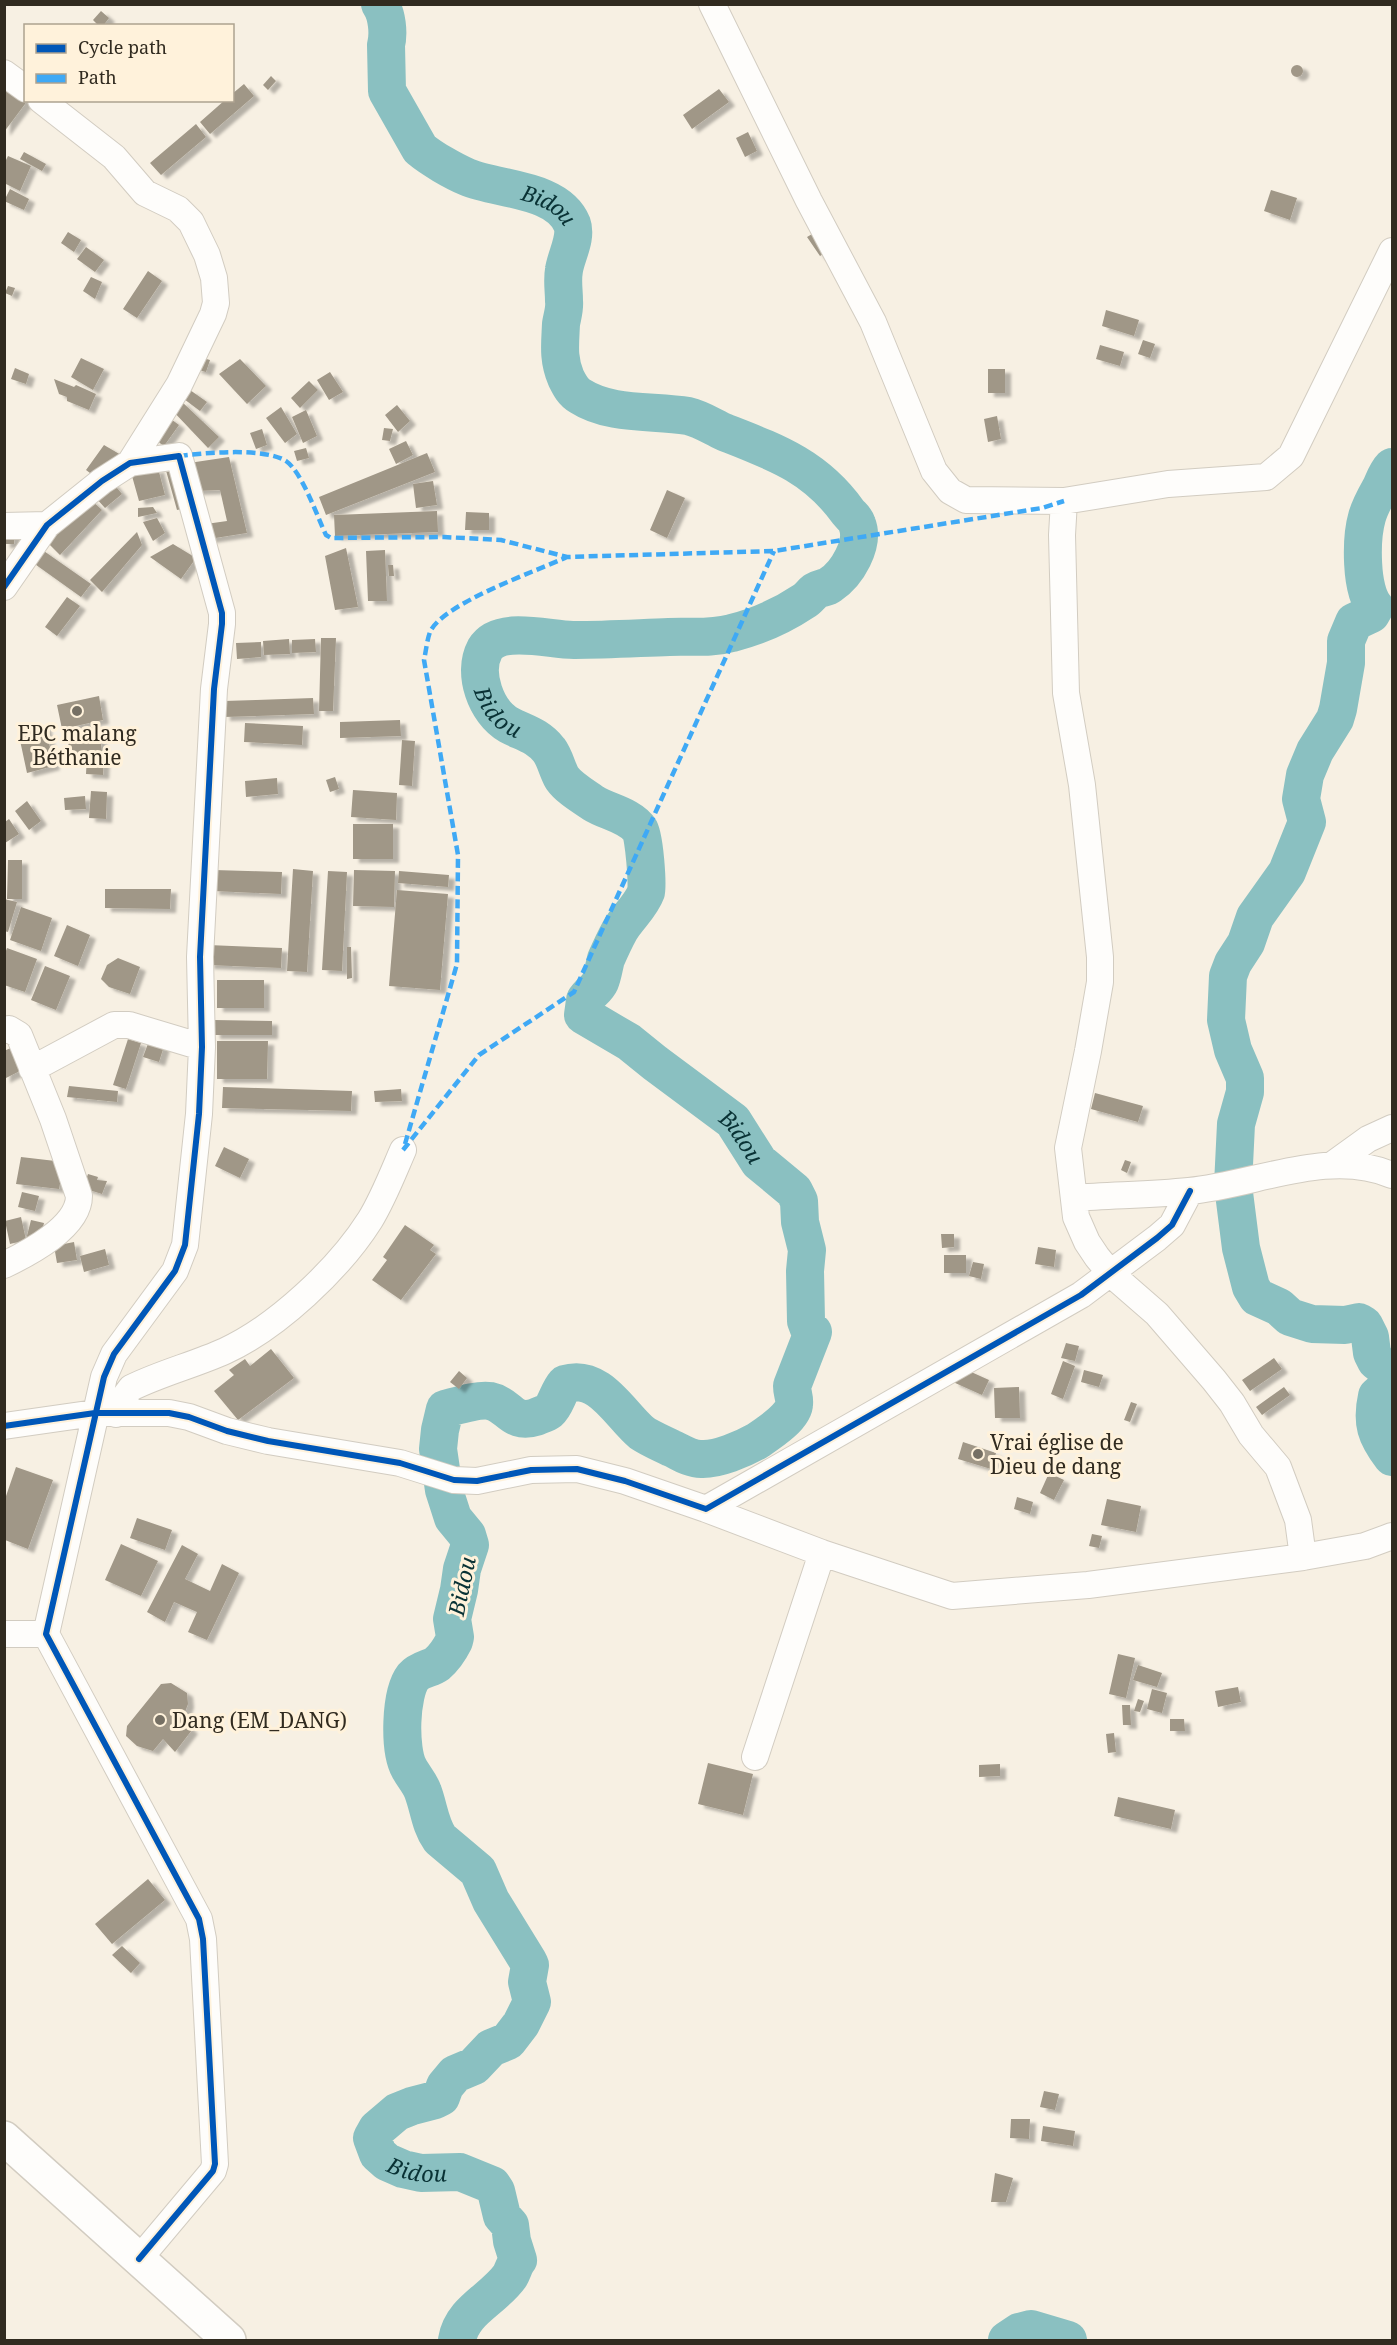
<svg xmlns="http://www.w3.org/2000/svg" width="1397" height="2345" viewBox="0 0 1397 2345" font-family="'Noto Serif',serif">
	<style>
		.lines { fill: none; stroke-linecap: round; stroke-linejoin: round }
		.river { stroke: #8ac0c1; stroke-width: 38 }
		.building { fill: #a09787; filter: url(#shadow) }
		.street-casing { stroke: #d2ccc1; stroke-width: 28 }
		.highway-casing { stroke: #d2ccc1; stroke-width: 36 }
		.street { stroke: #fefdfb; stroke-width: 26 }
		.highway { stroke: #fefdfb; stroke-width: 33 }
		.quiet { stroke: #3fa9f5; stroke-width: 4.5; stroke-dasharray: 9 4.5; stroke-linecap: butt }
		.cycleway-casing { stroke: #fff2db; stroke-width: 10 }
		.cycleway { stroke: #0057b8; stroke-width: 6 }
		.poi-dot { fill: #767064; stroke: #fff2db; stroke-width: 2 }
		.labels { text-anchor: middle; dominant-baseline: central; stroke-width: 6; stroke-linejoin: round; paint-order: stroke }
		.poi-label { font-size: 21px; fill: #312b20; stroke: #fff2db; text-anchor: start }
		.water-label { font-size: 22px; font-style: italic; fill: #093235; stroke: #fff2db }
	</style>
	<defs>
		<filter id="shadow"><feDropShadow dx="6" dy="4" stdDeviation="1.5" flood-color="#0004"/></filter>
	</defs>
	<rect width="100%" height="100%" fill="#f7f0e3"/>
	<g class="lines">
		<g class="river">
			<path id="s1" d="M380 4C387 14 389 33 386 45L387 91 420 149C432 159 453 171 467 177 497 190 557 188 572 224 577 238 566 256 564 270 562 281 564 290 564 301 565 309 562 317 561 324 560 345 558 359 566 378 570 386 573 392 580 396 611 416 654 410 688 416 701 419 713 427 724 432 775 452 815 466 848 512 852 517 855 518 857 524 865 544 847 574 830 585 826 588 820 588 815 591 811 594 808 599 804 601 783 615 756 627 732 633 711 639 690 636 669 637 639 638 606 640 575 640 552 641 500 624 485 649 472 673 486 712 509 725 524 733 537 735 549 750 555 758 557 769 562 778 569 788 583 796 593 803 607 812 630 815 640 830 644 835 648 886 646 892 641 906 627 918 620 930 615 939 610 950 606 959 604 966 603 975 600 982 597 989 589 993 585 1000 585 1001 583 1015 583 1015L629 1042 655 1063 733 1121 759 1162 794 1191 799 1201 800 1222 807 1250 805 1271 806 1321 809 1329 813 1332 792 1386C792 1393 795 1398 794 1404 794 1417 767 1434 757 1441 743 1449 717 1460 701 1459 690 1459 680 1452 671 1448 661 1443 651 1439 642 1433 620 1415 600 1373 565 1384 558 1392 556 1405 549 1411 545 1414 540 1415 536 1417 511 1425 510 1405 490 1401 478 1399 457 1406 445 1409L440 1430 438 1449 444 1490 453 1518 467 1535 470 1545 462 1569 459 1590 452 1619 455 1637 454 1641C450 1649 444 1658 437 1664 430 1669 420 1669 413 1677 400 1694 399 1750 409 1768 413 1776 420 1783 423 1792 429 1808 430 1825 440 1839L478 1871 491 1901 528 1961 530 1965 527 1982 532 2002 521 2024 508 2041 491 2048 474 2066 455 2074 445 2086 441 2097 435 2100 412 2106 397 2112 377 2129 372 2138 378 2154 387 2162 403 2169 421 2173 460 2172 492 2185 496 2191 502 2216 510 2225 512 2241 518 2260C514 2265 513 2271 510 2276 493 2300 462 2310 457 2340"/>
			<path d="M1392 467C1387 472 1384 480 1381 487 1376 496 1370 506 1367 517 1361 538 1360 590 1375 607L1371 614 1354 622 1346 641V663L1338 709 1335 719 1315 751 1305 775 1301 799 1307 822 1287 872 1255 917 1246 943 1233 963 1228 976 1226 1020 1233 1050 1245 1078V1092L1236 1124 1233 1185 1241 1248 1251 1287 1257 1297 1279 1307 1290 1317 1312 1324 1345 1325 1359 1322 1364 1325 1370 1337 1372 1353 1376 1361 1385 1368 1389 1377 1386 1388 1377 1396C1371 1423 1376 1436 1392 1457"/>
			<path d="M1007 2340 1019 2332 1031 2329 1068 2340"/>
		</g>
	</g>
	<path class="building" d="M101 11 109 18 103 26H99L93 20Z
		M1291 71a6 6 0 1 1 12 0a6 6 0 1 1-12 0Z
		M271 76 276 81 268 90 263 85Z
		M4 83 28 100 4 132Z
		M244 84 254 96 210 134 200 122 225 100H232V94Z
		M719 89 729 102 692 129 683 115Z
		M196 124 206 137 161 175 150 163Z
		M748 132 757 151 745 157 736 138Z
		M24 152 46 164 42 171 20 159Z
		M8 156 31 166 20 191 4 183V164Z
		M10 189 29 199 24 210 4 201Z
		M1271 190 1297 198 1290 220 1264 211Z
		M819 230 831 249 820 256 807 237Z
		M68 232 81 240 74 252 61 243Z
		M86 247 104 260 95 272 77 259Z
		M148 271 162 281 137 318 123 309Z
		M91 277 102 282 95 299 83 291Z
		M8 286 15 288 12 296 5 293Z
		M1106 310 1139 320 1134 336 1102 326Z
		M1143 340 1155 344 1150 358 1138 354Z
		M1100 345 1124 352 1120 366 1096 359Z
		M199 357 210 360 206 372 195 369Z
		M81 358 104 369 93 390 71 377Z
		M240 359 266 386 247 404 219 374Z
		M15 368 29 374 26 384 11 379Z
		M988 369H1005V393H988Z
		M330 372 343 392 329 400 317 380Z
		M54 379 74 387 76 385 96 394 89 410 67 401V397L59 394Z
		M309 381 318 390 300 408 291 398Z
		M190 390 207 402 200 411 184 399Z
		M181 401 219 437 208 448 171 409Z
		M397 405 410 421 398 432 385 415Z
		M281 407 297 434 285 443 266 418Z
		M306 410 317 436 303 443 292 417Z
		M997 416 1001 439 988 442 984 419Z
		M168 417 179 425 164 446 153 438Z
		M384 428 393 429 390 441 382 440Z
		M262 429 267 445 256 449 250 433Z
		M406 441 413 455 396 464 389 449Z
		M104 445 121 455 98 479 86 470Z
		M306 448 309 458 297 461 294 451Z
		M427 453 435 472 326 515 319 497Z
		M229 457 247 533 209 539 206 524 227 521 220 490 195 491 189 463Z
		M179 463 191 507 177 510 165 467Z
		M158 468 165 495 139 501 132 476Z
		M433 481 437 505 416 508 413 484Z
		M112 482 122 494 105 508 95 497Z
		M667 490 685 498 667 538 650 530Z
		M90 499 102 510 60 555 48 543Z
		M153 507 157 513 138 517V508Z
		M437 511 438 532 335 536 334 515Z
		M466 512 489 513V530H465Z
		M157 518 165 533 153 541 143 522Z
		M15 528 14 544H4V529Z
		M137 532 142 545 102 592 90 580Z
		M173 544 196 558 181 579 150 557Z
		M346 548 358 607 335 610 325 556Z
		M41 549 91 584 81 597 32 562Z
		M385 550 387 601H368L366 551Z
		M388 565H393L394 576H389Z
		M67 597 80 606 57 636 45 627Z
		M321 638H336L333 711H319Z
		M289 639 290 654 264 655 263 641Z
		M315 639 316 652 292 653V640Z
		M261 642V657L237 659 236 643Z
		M99 696 103 720 62 729 57 705Z
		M313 698 314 714 224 717V701Z
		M400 720 401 736 340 738V722Z
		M245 723 303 726 302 745 244 742Z
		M45 725 54 766 27 773 18 731Z
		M99 729 102 752 70 757 67 733Z
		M402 740 415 741 412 786 399 785Z
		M87 755 104 756 103 775 86 774Z
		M335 777 339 789 330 792 326 780Z
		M277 778 278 794 246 797 245 781Z
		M353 790 397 793 396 820 351 817Z
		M91 791 107 792 106 819 89 818Z
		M85 796 86 809 65 810 64 798Z
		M27 801 41 821 29 830 15 811Z
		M9 819 19 834 5 843V822Z
		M353 824H393V859H353Z
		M8 860H22V899H7Z
		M293 869 313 871 307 972 287 971Z
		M214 870 282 872 281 894 213 891Z
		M354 870 395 871 394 907 353 906Z
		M328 871 347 872 342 971 322 970Z
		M399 871 449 875 448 887 398 883Z
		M105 889H171L170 909 105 908Z
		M397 890 448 894 440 990 389 986Z
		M4 899 17 902 8 932 4 931Z
		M21 907 52 918 41 951 10 940Z
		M67 925 90 935 78 966 54 956Z
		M208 945 282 948 281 968 208 965Z
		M347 947H351L352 978 347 979Z
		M7 948 37 959 25 992 4 985V956Z
		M118 958 140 967 130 994 109 987 101 979 107 965Z
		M45 966 70 976 56 1010 31 1000Z
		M217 980H264V1008H217Z
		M214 1020 272 1021V1035H214Z
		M128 1039 141 1043 126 1089 113 1085Z
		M149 1041 164 1046 159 1062 143 1057Z
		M217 1041H268L267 1079H217Z
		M15 1046 26 1068 4 1079V1051Z
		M69 1086 118 1091 117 1102 67 1097Z
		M223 1087 352 1091 351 1111 222 1108Z
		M401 1089 402 1101 375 1102 374 1091Z
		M1095 1093 1143 1106 1138 1122 1091 1109Z
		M224 1147 249 1159 240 1178 215 1166Z
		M21 1157 64 1162 59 1189 16 1184Z
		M1125 1160 1131 1162 1127 1173 1121 1170Z
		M88 1174 98 1177 97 1180 107 1181 102 1194 83 1188Z
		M22 1192 39 1196 35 1211 18 1207Z
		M21 1217 26 1240 10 1244 5 1221Z
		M31 1220 44 1223 39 1244 26 1240Z
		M405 1225 434 1245 430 1250 436 1254 401 1300 372 1280 387 1260 383 1257Z
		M941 1234H954V1247L942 1248Z
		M74 1242 77 1260 57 1263 54 1246Z
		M1038 1247 1056 1250 1054 1267 1035 1264Z
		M105 1249 109 1265 84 1272 80 1256Z
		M944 1255H966V1273H944Z
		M973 1262 984 1264 981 1279 969 1276Z
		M1066 1343 1079 1346 1075 1361 1061 1358Z
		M271 1349 294 1378 238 1420 214 1391 234 1375 229 1370 245 1359 250 1366Z
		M1274 1358 1282 1369 1250 1391 1242 1380Z
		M1063 1361 1075 1366 1063 1399 1051 1394Z
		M960 1367 989 1380 982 1395 953 1382Z
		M1084 1370 1103 1375 1099 1387 1081 1382Z
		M459 1371 467 1378 459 1389 450 1382Z
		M1019 1387 1020 1418H995L994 1388Z
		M1284 1387 1290 1395 1262 1415 1256 1407Z
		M1131 1402 1137 1404 1130 1422 1124 1420Z
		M963 1442 996 1453 991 1469 958 1459Z
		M16 1467 53 1480 28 1549 5 1540V1499Z
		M1049 1473 1064 1480 1054 1500 1040 1493Z
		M1017 1497 1033 1502 1030 1514 1014 1509Z
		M1107 1499 1141 1506 1136 1532 1101 1525Z
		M137 1518 172 1530 165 1550 130 1538Z
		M1092 1534 1102 1536 1099 1548 1089 1546Z
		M121 1544 158 1561 141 1596 105 1580Z
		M182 1545 198 1554 185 1579 210 1591 222 1564 239 1573 207 1640 188 1632 197 1612 174 1602 165 1622 147 1612Z
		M1118 1654 1135 1658 1126 1698 1109 1694Z
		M1138 1665 1162 1673 1157 1687 1133 1680Z
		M171 1683 187 1693 188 1704 182 1720 192 1730 175 1752 163 1739 153 1751 137 1746 126 1736 127 1726 161 1684Z
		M1238 1687 1241 1702 1218 1707 1215 1691Z
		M1152 1689 1167 1693 1162 1713 1147 1709Z
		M1138 1699 1144 1701 1140 1712 1134 1711Z
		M1122 1705H1130L1131 1725H1123Z
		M1170 1719H1184L1185 1731H1170Z
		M1114 1733 1116 1752 1108 1753 1106 1734Z
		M708 1763 753 1774 743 1815 698 1804Z
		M1000 1764V1776L979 1777V1765Z
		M1118 1797 1175 1810 1171 1829 1114 1816Z
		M148 1879 165 1900 112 1944 95 1924Z
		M122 1946 140 1963 131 1973 112 1955Z
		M1044 2091 1059 2094 1055 2110 1040 2107Z
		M1011 2119H1030L1029 2139 1010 2138Z
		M1043 2126 1075 2131 1073 2146 1041 2141Z
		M995 2173 1013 2178 1006 2202H991Z"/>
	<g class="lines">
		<g class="street-casing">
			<path id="street" d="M712 4 809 201 873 322 934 471 950 491 966 500 1064 501 1168 484 1266 477 1291 456 1392 251
				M4 73 26 89
				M41 100 114 157 145 193 178 209 191 222 207 255 214 278 216 303 213 314 179 385 130 463
				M1064 501 1062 535 1066 693 1082 785 1100 957V982L1088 1051 1068 1148 1076 1217 1087 1242 1097 1257 1111 1274 1157 1314 1214 1380 1232 1403 1251 1435 1278 1467 1298 1520 1303 1557
				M4 526 47 525
				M4 587 47 525 102 481 130 463 179 456 222 613V624L214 689 200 957 202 1047 199 1114 185 1245 175 1271 114 1354 104 1377 46 1634 199 1919 203 1939 215 2164 213 2171 139 2259
				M4 1030 9 1029 19 1035 53 1119 79 1196C79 1227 29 1253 4 1265
				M32 1069 114 1025H129L202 1047
				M1332 1165 1368 1139 1392 1128
				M1074 1198C1112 1195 1151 1195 1189 1191 1255 1185 1328 1148 1392 1175
				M116 1414 122 1400 131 1388C161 1373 194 1365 225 1351 277 1327 339 1269 370 1220 383 1199 393 1173 403 1150
				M4 1426 95 1413H169L189 1417 227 1431 268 1441 400 1463 454 1480 477 1481 531 1470 577 1469 625 1481 706 1509 1081 1295 1157 1238 1172 1225 1190 1191
				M706 1509 822 1553 952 1596 1088 1585 1303 1557 1365 1546 1392 1536
				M4 1634H46
				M755 1757 822 1553"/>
		</g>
		<g class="highway-casing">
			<path id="highway" d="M4 2138 229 2340"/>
		</g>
		<use href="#street" class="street"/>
		<use href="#highway" class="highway"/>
		<path class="quiet" d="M179 456C204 453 264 447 286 461 302 472 317 516 326 535L331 538 444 537 501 540 567 557 774 551 1042 508 1064 501
			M405 1144 457 964 458 855 424 660C426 651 427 640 430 632 443 603 537 571 567 557
			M403 1150 479 1055 574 992 774 551"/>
		<g class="cycleway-casing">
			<path id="cycleway" d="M4 587 47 525 102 481 130 463 179 456 222 613V624L214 689 200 957 202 1047 199 1114 185 1245 175 1271 114 1354 104 1377 46 1634 199 1919 203 1939 215 2164 213 2171 139 2259
				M4 1426 95 1413H169L189 1417 227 1431 268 1441 400 1463 454 1480 477 1481 531 1470 577 1469 625 1481 706 1509 1081 1295 1157 1238 1172 1225 1190 1191"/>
		</g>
		<use href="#cycleway" class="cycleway"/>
	</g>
	<g class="poi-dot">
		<circle cx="77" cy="711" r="6"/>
		<circle cx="978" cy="1454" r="6"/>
		<circle cx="160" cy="1720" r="6"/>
	</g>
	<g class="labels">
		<g class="poi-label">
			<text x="77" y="733" text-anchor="middle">EPC malang<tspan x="77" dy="24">Béthanie</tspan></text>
			<text x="990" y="1442">Vrai église de<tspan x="990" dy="24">Dieu de dang</tspan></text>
			<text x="172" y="1720">Dang (EM_DANG)</text>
		</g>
		<g class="water-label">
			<text stroke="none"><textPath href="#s1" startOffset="297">Bidou</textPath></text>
			<text stroke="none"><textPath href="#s1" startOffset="1326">Bidou</textPath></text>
			<text stroke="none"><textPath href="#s1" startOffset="1922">Bidou</textPath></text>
			<text transform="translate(461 1586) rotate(-78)">Bidou</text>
			<text stroke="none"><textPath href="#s1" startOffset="3585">Bidou</textPath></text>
		</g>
	</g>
	<rect width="1397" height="2345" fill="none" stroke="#312b20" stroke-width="12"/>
	<rect x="24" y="24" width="210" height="78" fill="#fff2db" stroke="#ada290" stroke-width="1.5"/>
	<rect x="36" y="44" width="30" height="9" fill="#0057b8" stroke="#ada290" stroke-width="1.5"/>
	<text x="78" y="54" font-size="18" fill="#312b20">Cycle path</text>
	<rect x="36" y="74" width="30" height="9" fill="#3fa9f5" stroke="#ada290" stroke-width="1.5"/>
	<text x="78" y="84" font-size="18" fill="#312b20">Path</text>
</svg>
